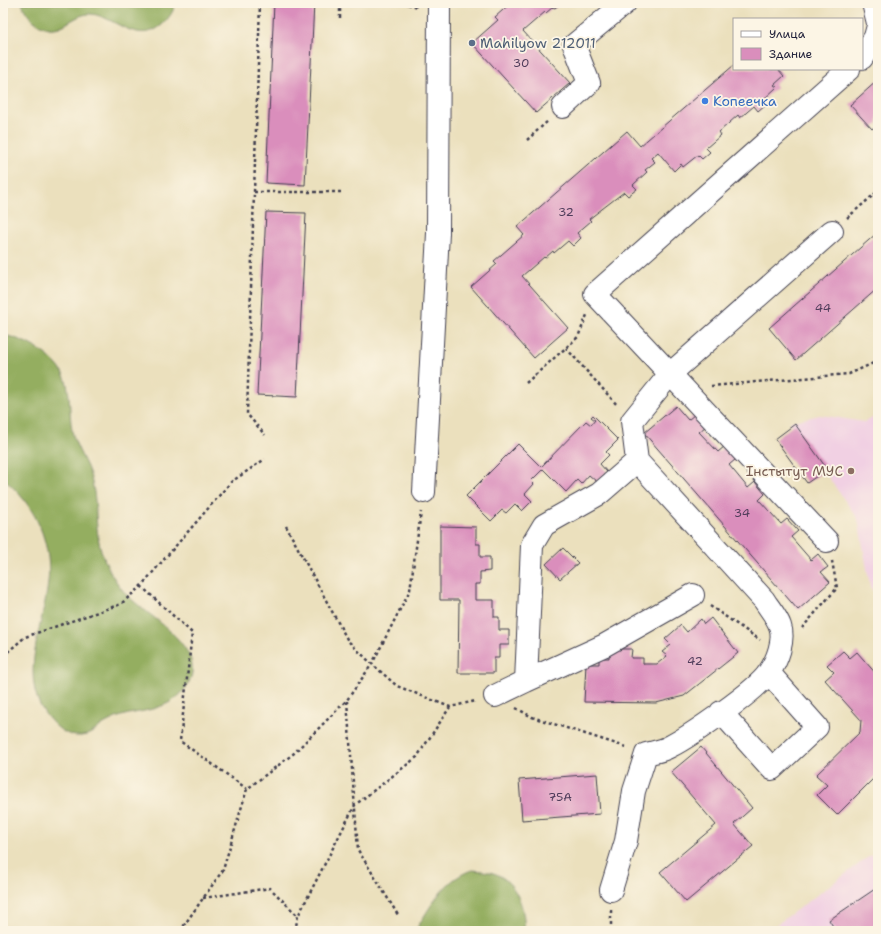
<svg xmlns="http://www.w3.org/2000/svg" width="881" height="934" viewBox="0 0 881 934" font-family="'Shantell Sans',sans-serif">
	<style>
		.built { fill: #f1d0e3 }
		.forest { fill: #94ae60; stroke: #5b684e }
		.building { fill: #da8ebc }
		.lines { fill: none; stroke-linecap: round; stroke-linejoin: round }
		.minor-casing { stroke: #403e4e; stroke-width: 24 }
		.path { stroke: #403e4e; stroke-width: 2.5; stroke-dasharray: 3 3; stroke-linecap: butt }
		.minor { stroke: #fff; stroke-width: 22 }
		.service-dot { fill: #5c6f8a; stroke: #fcf5e5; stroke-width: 1.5 }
		.shop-dot { fill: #3f7fe0; stroke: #fcf5e5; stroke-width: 1.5 }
		.education-dot { fill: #8d6e63; stroke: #fcf5e5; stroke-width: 1.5 }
		.labels { text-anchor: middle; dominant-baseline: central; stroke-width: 3.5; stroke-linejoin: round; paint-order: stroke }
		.number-label { font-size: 12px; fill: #503d5b }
		.service-label { font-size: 14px; fill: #4e5e75; stroke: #fcf5e5; text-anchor: start }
		.shop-label { font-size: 14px; fill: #366cbe; stroke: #fcf5e5; text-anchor: start }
		.education-label { font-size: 14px; fill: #785e54; stroke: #fcf5e5; text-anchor: end }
	</style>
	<rect width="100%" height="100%" fill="#fcf5e5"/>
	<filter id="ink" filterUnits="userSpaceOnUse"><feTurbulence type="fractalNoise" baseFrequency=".025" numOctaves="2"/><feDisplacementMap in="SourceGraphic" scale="8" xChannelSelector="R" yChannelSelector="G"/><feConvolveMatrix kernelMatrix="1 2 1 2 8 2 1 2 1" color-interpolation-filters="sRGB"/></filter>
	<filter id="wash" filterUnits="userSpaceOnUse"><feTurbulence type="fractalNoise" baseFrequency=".012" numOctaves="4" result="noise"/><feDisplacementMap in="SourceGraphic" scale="16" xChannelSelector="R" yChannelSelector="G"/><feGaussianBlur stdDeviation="0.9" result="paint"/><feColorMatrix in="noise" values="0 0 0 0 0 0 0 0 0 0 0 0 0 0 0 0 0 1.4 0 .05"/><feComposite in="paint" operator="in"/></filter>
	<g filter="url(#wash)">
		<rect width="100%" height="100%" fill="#ebe0bd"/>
		<path class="built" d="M820 415 865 422 878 415V598L870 586 858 519 789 422Z
			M878 850V931H768Z"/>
		<path class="forest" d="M22 3H175C174 11 170 16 165 22 139 49 115 16 91 14 70 13 60 41 34 21 28 16 24 10 22 3Z
			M3 335C26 339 62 359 67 384 71 401 69 418 73 435 77 450 87 463 91 478 98 501 94 527 101 550 106 566 115 582 126 594 147 616 209 648 188 684 176 705 155 709 134 713 122 715 112 719 102 725 95 730 90 736 80 736 69 737 58 729 51 721 9 675 55 611 48 557 43 523 28 500 3 478Z
			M472 870C481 871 492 871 500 876 518 886 526 912 524 931H415C431 906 443 880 472 870Z"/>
		<g id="blocks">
			<path class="building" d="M274 3H314L305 185 266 183Z
				M511 3H561L555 8 553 7 546 13 545 12 523 31 570 83 536 113 472 43 498 20 495 17Z
				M734 65V69H778L784 76 774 85 777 87 763 100 766 104 758 111 754 106 740 118 738 115 719 132 721 135 706 148 710 152 702 159 698 155 683 167 681 164 674 171 658 152 651 158 655 162 645 170 647 172 633 185 637 189 628 196 624 192 589 219 591 221 577 233 581 238 573 246 568 241 554 253 553 251 545 258 544 257 522 276 568 328 534 358 471 287 497 264 494 261 524 235 517 227 627 131 640 146Z
				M878 80V124L872 129 850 105Z
				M266 212 306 213 297 397 257 395Z
				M877 233 878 288 796 360 769 328Z
				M676 406 688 420 695 414 706 426 699 432 718 452 725 446 736 459 729 465 748 488 755 482 765 494 759 500 781 524 787 519 798 531 791 537 811 560 818 554 828 567 821 572 830 582 798 610 644 433Z
				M593 415 618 440 606 452 609 455 600 464 607 472 597 482 589 475 581 484 577 480 566 492 543 469 531 481 534 484 525 494 532 501 522 511 515 504 506 513 502 510 491 521 466 496 518 444 541 467 586 421 591 425 595 420 591 417Z
				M795 424 827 469 807 483 775 439Z
				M440 526 476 527V544H480V557H490V571L480 572V584H475V600H494V617H499V630H509V645H499V658H494V673H458L459 600H440Z
				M563 548 578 563 560 579 546 564Z
				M711 618 738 653 684 696 656 703 584 702 586 664H599V658H609V649H632L631 658H643V664H657L667 656 662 652 671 645 665 639 681 625 687 632 701 619 704 624Z
				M843 651 850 658 857 652 878 676V774L837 815 817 795 827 785 816 775 860 732 861 720 825 680 834 672 827 665Z
				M701 747 752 808 734 824 753 846 686 902 660 872 716 825 671 772Z
				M597 774 600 814 522 820 519 780Z
				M878 887V923L867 931H836L829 920Z"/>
		</g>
	</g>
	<g filter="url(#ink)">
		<use href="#blocks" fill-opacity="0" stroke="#403e4e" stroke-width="1"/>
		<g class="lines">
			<g class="minor-casing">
				<path id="minor" d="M873 3 878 23
					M862 58 875 37 878 26
					M563 107 589 83 574 45 625 3
					M637 461 599 494 544 525 532 545 526 681 605 645 693 595
					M424 492 438 233 439 3
					M827 541 595 294 849 69
					M495 696 526 681
					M721 712 772 769 817 727 769 673
					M611 890 626 841 634 791 646 754C653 752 662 751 669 747 689 737 758 690 769 672 777 661 785 640 780 626 777 617 769 608 764 600L637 461 632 421 670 374 832 231"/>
			</g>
			<path class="path" d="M260 3 247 414 265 435
				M402 3 419 7
				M340 18V3
				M527 140 549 120
				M254 192H343
				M847 218 878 191
				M566 348 618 406
				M526 383 578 337 587 315
				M711 386 849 374 878 361
				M286 526 348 641 372 664 397 686 450 707 475 701
				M141 586 192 633 180 741 247 789
				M710 606 760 640
				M802 628 837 588 832 561
				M3 656 25 637 121 604 141 586 231 482 265 459
				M347 701 358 850 398 915
				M516 708 532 717 626 747
				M203 898 270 888 298 916
				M611 910V931
				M180 931 223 870 247 789 293 754 347 700 372 664 410 590 421 512
				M295 931 298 916 355 805 417 757 450 707"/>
			<use href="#minor" class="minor"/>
		</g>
	</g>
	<circle class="service-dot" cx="472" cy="43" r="4"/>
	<circle class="shop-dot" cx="705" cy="101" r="4"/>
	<circle class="education-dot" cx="851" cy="471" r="4"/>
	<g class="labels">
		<g class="number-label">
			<text x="521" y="63">30</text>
			<text x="566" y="212">32</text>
			<text x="823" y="308">44</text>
			<text x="742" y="513">34</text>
			<text x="695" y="661">42</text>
			<text x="560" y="797">75А</text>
		</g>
		<g class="service-label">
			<text x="480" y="43">Mahilyow 212011</text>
		</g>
		<g class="shop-label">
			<text x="713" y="101">Копеечка</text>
		</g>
		<g class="education-label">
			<text x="843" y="471">Інстытут МУС</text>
		</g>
	</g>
	<rect width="881" height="934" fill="none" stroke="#fcf5e5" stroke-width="16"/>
	<rect x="733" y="18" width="130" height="52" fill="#fcf5e5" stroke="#a5a1a1"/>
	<rect x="741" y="31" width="20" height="6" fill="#ffffff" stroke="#a5a1a1"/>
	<text x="769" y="38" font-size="12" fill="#22223b">Улица</text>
	<rect x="741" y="48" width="20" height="12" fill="#da8ebc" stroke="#a5a1a1"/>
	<text x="769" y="58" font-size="12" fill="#22223b">Здание</text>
</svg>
